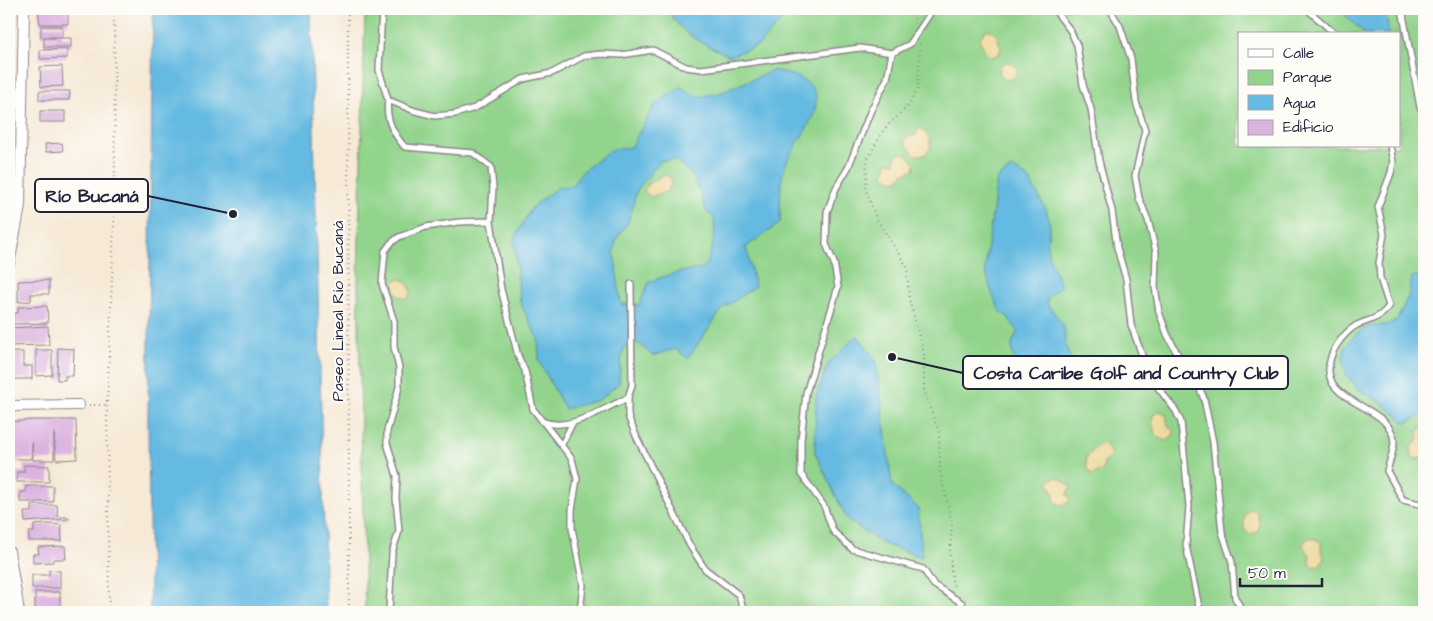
<svg xmlns="http://www.w3.org/2000/svg" width="1433" height="621" viewBox="0 0 1433 621" font-family="'Architects Daughter',sans-serif">
	<style>
		.green { fill: #92d48c; stroke: #5a7b64; fill-rule: evenodd }
		.sand { fill: #eeda9e; stroke: #887e6c }
		.water { fill: #65bae1; stroke: #446e8e; fill-rule: evenodd }
		.building { fill: #dbb3e0 }
		.lines { fill: none; stroke-linecap: round; stroke-linejoin: round }
		.service-casing { stroke: #8c8688; stroke-width: 8 }
		.minor-casing { stroke: #8c8688; stroke-width: 12 }
		.path { stroke: #8c8688; stroke-width: 2; stroke-dasharray: 1 4; stroke-linecap: butt }
		.service { stroke: #fff; stroke-width: 5 }
		.minor { stroke: #fff; stroke-width: 10 }
		.labels { text-anchor: middle; dominant-baseline: central; stroke-width: 4; stroke-linejoin: round; paint-order: stroke }
		.street-label { font-size: 16px; fill: #22223b; stroke: #fdfcf7 }
		.leader { fill: none; stroke: #22223b; stroke-width: 2 }
		.callout-dot { fill: #22223b; stroke: #fdfcf7; stroke-width: 2 }
		.callout { fill: #fdfcf7; stroke: #22223b; stroke-width: 2 }
		.callout-label { font-size: 18px; text-anchor: middle; font-weight: bold; fill: #22223b }
	</style>
	<rect width="100%" height="100%" fill="#fdfcf7"/>
	<filter id="ink" filterUnits="userSpaceOnUse"><feTurbulence type="fractalNoise" baseFrequency=".02" numOctaves="2"/><feDisplacementMap in="SourceGraphic" scale="10" xChannelSelector="R" yChannelSelector="G"/><feConvolveMatrix kernelMatrix="1 2 1 2 8 2 1 2 1" color-interpolation-filters="sRGB"/></filter>
	<filter id="wash" filterUnits="userSpaceOnUse"><feTurbulence type="fractalNoise" baseFrequency=".0096" numOctaves="4" result="noise"/><feDisplacementMap in="SourceGraphic" scale="20" xChannelSelector="R" yChannelSelector="G"/><feGaussianBlur stdDeviation="1.12" result="paint"/><feColorMatrix in="noise" values="0 0 0 0 0 0 0 0 0 0 0 0 0 0 0 0 0 1.4 0 .05"/><feComposite in="paint" operator="in"/></filter>
	<g filter="url(#wash)">
		<rect width="100%" height="100%" fill="#f6e9d6"/>
		<path class="green" d="M365 9H1424V612H365L358 281ZM1239 34H1399V146H1239Z"/>
		<path class="sand" d="M987 29 995 32 1001 48 998 55 991 57 987 55 979 39Z
			M999 71a9 9 0 1 1 18 0a9 9 0 1 1-18 0Z
			M918 129H922L929 137 931 147 925 155H915L904 142 907 137 915 136Z
			M899 153 907 154 914 162 915 169 903 174 898 181 890 180 884 175 887 162 895 163V158Z
			M664 175 669 176 672 182 668 191 650 197 644 190 650 182Z
			M398 279C406 279 410 286 411 293L407 299 397 295 393 284Z
			M1159 411 1166 414 1168 426 1174 432 1172 437 1166 441 1157 437 1152 423 1153 415Z
			M1424 427V457L1416 459 1412 456 1411 447 1419 440 1418 431Z
			M1104 444 1110 451V457L1104 462 1103 470 1092 475 1087 468 1086 458 1098 445Z
			M1057 477 1071 486 1067 494 1070 499 1068 503 1061 505 1055 502 1053 491 1048 483 1051 479Z
			M1254 509C1259 514 1261 526 1257 532L1251 534 1244 530V516L1248 510Z
			M1308 538 1315 539 1321 542V551L1324 558 1319 566H1312L1310 562V555L1304 548 1303 544Z"/>
		<path class="water" d="M153 9H311L326 612H150L148 419Z
			M668 9H781L783 19 759 45 730 56C705 44 680 35 668 9Z
			M1339 9H1385L1389 34H1365Z
			M774 70C783 73 792 74 800 78 838 98 798 137 787 161 778 180 781 203 780 223L746 247 755 287 723 308 688 358 675 349 652 356C621 321 621 359 619 383L599 400 565 409 539 361 538 339 520 302 514 239 532 207 558 187 571 186 584 170 611 150 631 147 654 106 680 87 698 97 720 93ZM676 160 694 178 707 212 714 218C716 233 713 255 703 268L675 273 649 282 639 305 621 304 614 252 616 240 628 222 637 190 660 161Z
			M1012 168 1029 179 1046 209 1050 226 1047 243 1048 254 1061 286 1048 297 1047 304 1064 326 1066 347 1073 367C1060 395 1027 393 1016 364 1014 358 1011 351 1012 345 1013 340 1016 335 1018 331L1006 315 1001 313 992 294 985 269 997 179Z
			M1418 276 1423 284 1422 293 1424 295V414L1406 423 1382 403 1359 390 1346 374 1343 359 1345 347 1355 335 1368 326 1386 325 1397 320 1408 297 1412 277Z
			M857 335 876 360 892 485 918 508 922 557 881 543 847 519 815 453 816 397 827 365Z"/>
		<g id="blocks">
			<path class="building" d="M38 9H68V24H40Z
				M41 26H62V37H41Z
				M44 38H71V47H44Z
				M67 49V58L40 59V50Z
				M62 66 63 86 41 87 40 67Z
				M39 91H70L69 100H39Z
				M40 111H65V122H40Z
				M62 143 63 151 46 152 45 144Z
				M49 280V294H31V301L18 302V281Z
				M47 306 48 323 13 324V313H18V307Z
				M48 326 49 345 10 346 9 328Z
				M58 348 74 349 73 376H65V380H57Z
				M36 350H52V375L36 376Z
				M9 352H23V366H32V379H9Z
				M32 420H76L77 459 56 460 54 432V460H33L32 442V459H9V422Z
				M24 465 49 466V482H17V472H24Z
				M26 486H53V502H20V492H26Z
				M32 505H57L58 517H69V519L25 522 24 512H32Z
				M46 524 61 525 62 541H29V532H34V525Z
				M65 546 66 559H53V562L33 563V554H39L38 547Z
				M49 570 60 571V588H32V575H49Z
				M35 592H60V612H35Z"/>
		</g>
	</g>
	<g filter="url(#ink)">
		<use href="#blocks" fill-opacity="0" stroke="#8c8688" stroke-width="1"/>
		<g class="lines">
			<g class="service-casing">
				<path id="service" d="M382 9 379 70 388 100
					M1054 9 1070 30 1077 45 1083 85 1091 109 1099 161 1112 211 1117 248 1126 279 1131 325 1150 377 1176 411 1181 422 1189 506 1186 545 1200 612
					M1110 9 1120 26 1131 59 1136 102 1145 130 1135 176 1139 198 1148 220 1156 252 1155 287 1159 312 1167 334 1180 359 1196 379 1204 399 1213 442 1222 532 1232 562 1235 598 1243 612
					M1307 9 1335 34
					M1402 9 1420 107 1424 114
					M892 53 887 79 871 110 848 168 836 188 827 212 826 244 834 263 838 287 806 393 801 440V474L824 506 833 531 852 549 923 569 934 585 962 603
					M1390 146 1393 162 1391 173 1378 207 1384 234 1379 263 1380 278 1389 306C1380 319 1371 319 1357 325 1346 331 1335 345 1331 357 1315 406 1392 402 1394 442 1394 451 1389 462 1387 471L1403 500 1424 505
					M628 398V416L637 438 690 546 705 569 739 595 744 612
					M542 421C569 433 603 408 628 398L632 385 631 284
					M562 444 573 422
					M389 612 392 553 399 531 396 498 397 476 387 443V431L399 387V368L394 347V321L382 284 385 251 391 243 399 237 426 227 459 222 491 221
					M580 612 583 585 572 528V510L577 479 572 459 533 409 525 371 518 356 501 289 491 221 493 188 491 167 473 153 405 147C393 134 385 119 388 100L415 111 435 116 455 114 475 108 523 79 552 73 584 56 601 54 621 55 653 50 686 67 701 69 860 48 892 53 910 44 933 9"/>
			</g>
			<g class="minor-casing">
				<path id="minor" d="M9 264 20 206 24 9
					M9 406 79 405
					M9 551 19 612"/>
			</g>
			<path class="path" d="M348 9 349 612
				M910 9 916 22
				M920 44 918 87 909 105 884 129 867 160 866 190 876 218 907 267 909 299 924 354V390L939 433 940 471 952 523 950 553 952 580 955 589
				M89 405H107
				M109 612 107 405 115 201 114 9"/>
			<use href="#service" class="service"/>
			<use href="#minor" class="minor"/>
		</g>
	</g>
	<g class="labels">
		<g class="street-label">
			<text transform="translate(338 311) rotate(-90)">Paseo Lineal Río Bucaná</text>
		</g>
	</g>
	<path class="leader" d="M233 214L148 196M892 357L963 373"/>
	<g class="callout-dot">
		<circle cx="233" cy="214" r="5"/>
		<circle cx="892" cy="357" r="5"/>
	</g>
	<g class="callout">
		<rect x="35" y="179" width="113" height="33" rx="5"/>
		<rect x="963" y="356" width="325" height="33" rx="5"/>
	</g>
	<g class="callout-label">
		<text x="92" y="202">Río Bucaná</text>
		<text x="1126" y="379">Costa Caribe Golf and Country Club</text>
	</g>
	<rect width="1433" height="621" fill="none" stroke="#fdfcf7" stroke-width="30"/>
	<rect x="1238" y="32" width="162" height="115" fill="#fdfcf7" stroke="#a5a5ac"/>
	<rect x="1248" y="49" width="25" height="8" fill="#ffffff" stroke="#a5a5ac"/>
	<text x="1283" y="58" font-size="15" fill="#22223b">Calle</text>
	<rect x="1248" y="70" width="25" height="15" fill="#92d48c" stroke="#a5a5ac"/>
	<text x="1283" y="82" font-size="15" fill="#22223b">Parque</text>
	<rect x="1248" y="95" width="25" height="15" fill="#65bae1" stroke="#a5a5ac"/>
	<text x="1283" y="108" font-size="15" fill="#22223b">Agua</text>
	<rect x="1248" y="120" width="25" height="15" fill="#dbb3e0" stroke="#a5a5ac"/>
	<text x="1283" y="132" font-size="15" fill="#22223b">Edificio</text>
	<path d="M1240 578v8h82v-8" fill="none" stroke="#22223b" stroke-width="2.5"/>
	<text x="1248" y="578" font-size="15" fill="#22223b" stroke="#fdfcf7" stroke-width="4" paint-order="stroke">50 m</text>
</svg>
